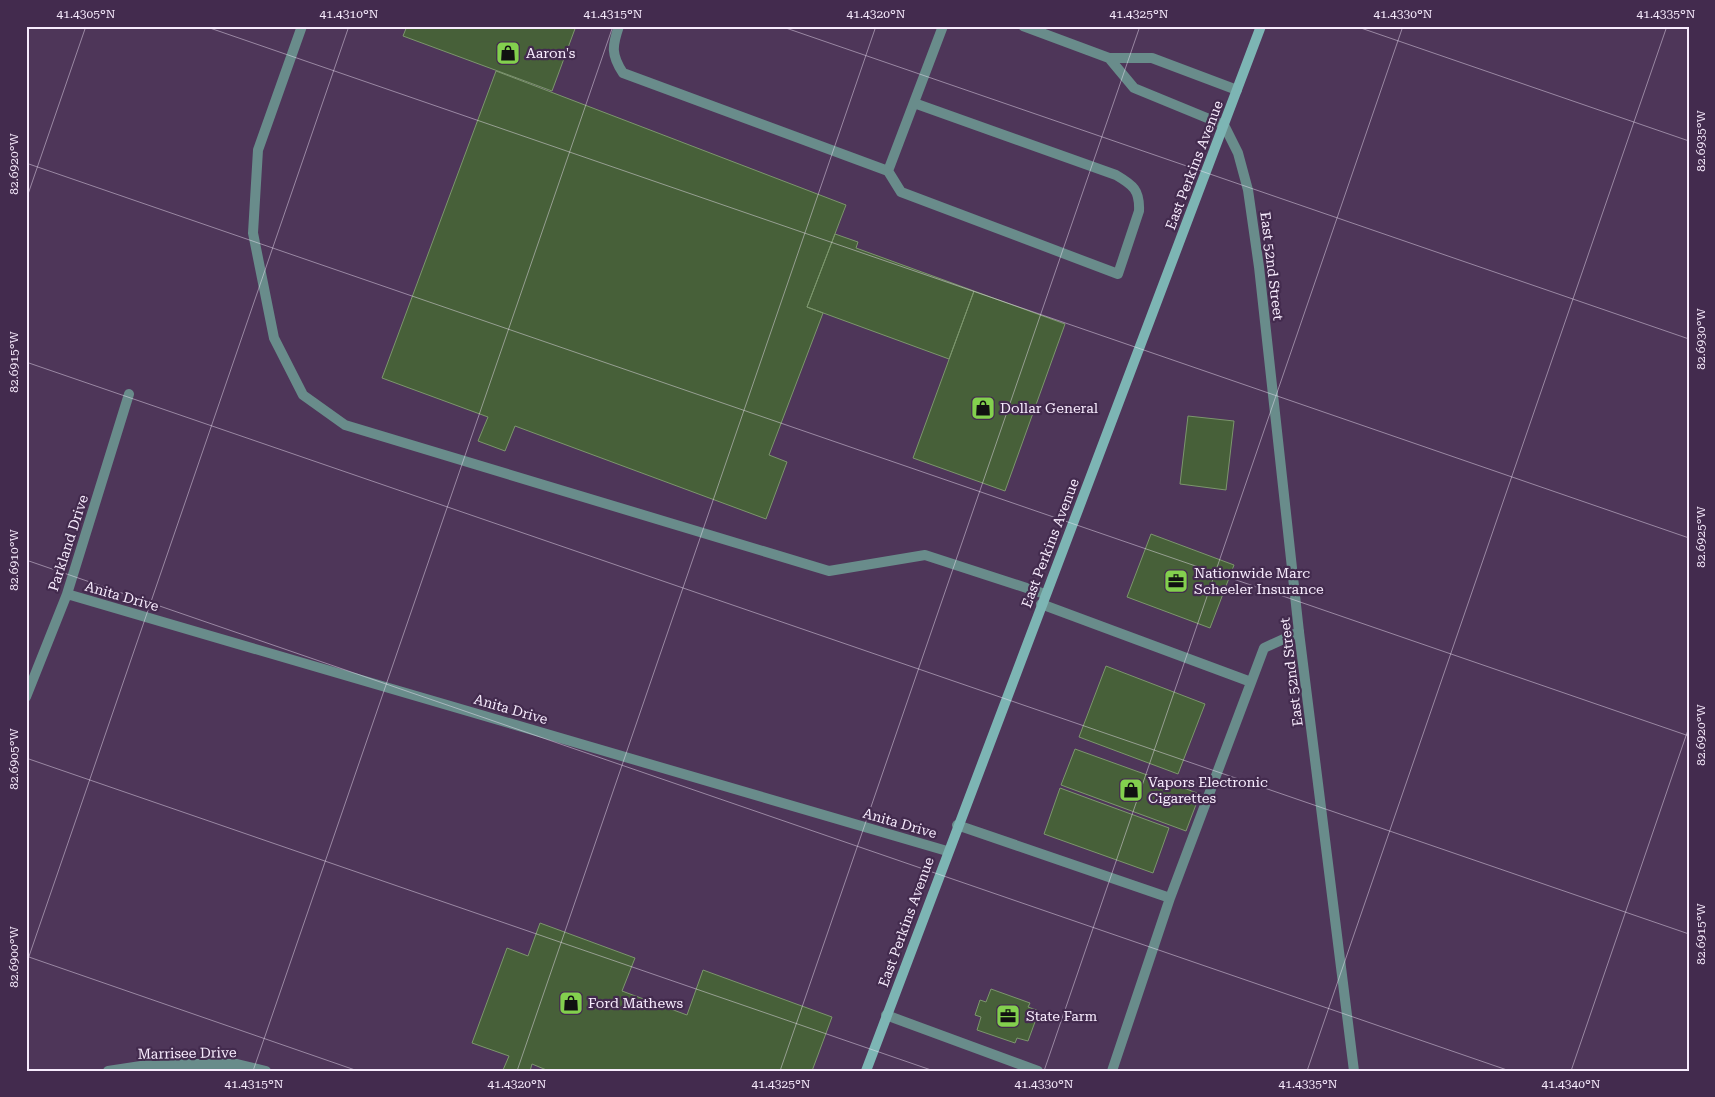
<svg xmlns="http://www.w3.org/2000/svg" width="1715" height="1097" viewBox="0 0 1715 1097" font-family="'Roboto Serif',serif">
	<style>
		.building { fill: #476039; stroke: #7c966d }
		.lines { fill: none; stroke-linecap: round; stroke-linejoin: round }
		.service { stroke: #698c8b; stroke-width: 10 }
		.minor { stroke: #698c8b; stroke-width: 10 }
		.secondary { stroke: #7db5b4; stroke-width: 10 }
		.ticks { fill: none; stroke: #f7ebfd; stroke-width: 1; stroke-opacity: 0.45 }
		.labels { text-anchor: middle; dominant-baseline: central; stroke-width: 4.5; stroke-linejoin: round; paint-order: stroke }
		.poi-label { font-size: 14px; fill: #f7ebfd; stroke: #432b4e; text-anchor: start }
		.street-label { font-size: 14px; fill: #f7ebfd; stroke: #432b4e }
		.neatline { fill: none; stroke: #f7ebfd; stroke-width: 2 }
		.ticks-label { font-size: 12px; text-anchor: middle; fill: #f7ebfd }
	</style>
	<rect width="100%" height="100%" fill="#4e3659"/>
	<path class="building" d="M407 26H576L552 91 403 36Z
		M496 71 846 205 807 307 823 313 769 455 787 462 766 519 515 426 505 451 478 441 488 417 382 378Z
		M835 234 858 242 856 248 974 291 949 359 807 307Z
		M974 291 1065 324 1005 491 913 458Z
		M1188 416 1234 421 1226 490 1180 484Z
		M1151 534 1234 565 1210 628 1127 597Z
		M1106 666 1205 704 1178 774 1079 737Z
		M1075 749 1200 794 1186 831 1061 785Z
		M1060 788 1169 828 1153 873 1044 834Z
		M540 923 635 958 622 991 687 1015 703 970 832 1017 812 1071H549L532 1064 530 1071 503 1070 509 1056 472 1043 507 948 528 956Z
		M991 989 1030 1003 1028 1007 1039 1011 1028 1041 1017 1038 1015 1043 977 1030 981 1017 975 1015 980 1000 986 1002Z"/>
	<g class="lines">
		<path class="service" d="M302 26 258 150 253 233 274 338 303 395 345 425 829 571 925 555 1045 594
			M619 26C612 46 611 55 623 73L888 171 901 192 1118 274 1139 211C1140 190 1133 185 1116 175L914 103
			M1023 26 1109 58H1152L1237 90
			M1109 58 1134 88 1224 125
			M888 171 943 26
			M1041 604 1251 682
			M957 825 1170 898 1264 648 1299 632
			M886 1015 1038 1071
			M1112 1071 1170 898"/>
		<path class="minor" d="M1224 125 1238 153 1248 190 1259 267 1299 632 1354 1071
			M67 594 947 851
			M26 697 67 594 129 394
			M108 1071 154 1064H237L266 1071"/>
		<path class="secondary" d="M866 1071 1261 26"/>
	</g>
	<path class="ticks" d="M204 26 1689 538M780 26 1689 339M1355 26 1689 141M26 163 1689 736M26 200 86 26M26 362 1689 934M26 560 1510 1071M26 758 934 1071M26 956 358 1071M26 965 349 26M253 1071 613 26M517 1071 876 26M780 1071 1140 26M1044 1071 1403 26M1307 1071 1667 26M1571 1071 1689 727"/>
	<defs>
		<g id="shop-square" transform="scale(1.25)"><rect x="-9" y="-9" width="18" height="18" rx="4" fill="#83d04e" stroke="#432b4e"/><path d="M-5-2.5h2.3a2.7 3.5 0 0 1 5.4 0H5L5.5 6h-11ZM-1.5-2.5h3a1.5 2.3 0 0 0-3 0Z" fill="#111"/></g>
		<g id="office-square" transform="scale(1.25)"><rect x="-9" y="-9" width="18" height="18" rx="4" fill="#83d04e" stroke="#432b4e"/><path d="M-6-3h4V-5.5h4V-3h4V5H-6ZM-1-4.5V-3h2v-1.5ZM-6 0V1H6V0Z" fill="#111"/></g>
	</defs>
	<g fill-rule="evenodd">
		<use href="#shop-square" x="508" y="53"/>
		<use href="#shop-square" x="983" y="408"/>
		<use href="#office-square" x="1176" y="581"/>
		<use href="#shop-square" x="1131" y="790"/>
		<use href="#shop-square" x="571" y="1003"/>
		<use href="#office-square" x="1008" y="1016"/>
	</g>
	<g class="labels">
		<g class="poi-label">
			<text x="526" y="53">Aaron's</text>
			<text x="1000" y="408">Dollar General</text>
			<text x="1194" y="573">Nationwide Marc<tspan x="1194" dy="16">Scheeler Insurance</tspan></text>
			<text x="1148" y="782">Vapors Electronic<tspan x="1148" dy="16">Cigarettes</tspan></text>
			<text x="588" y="1003">Ford Mathews</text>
			<text x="1026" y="1016">State Farm</text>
		</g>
		<g class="street-label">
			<text transform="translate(1194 165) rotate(-69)">East Perkins Avenue</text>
			<text transform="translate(1272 266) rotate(83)">East 52nd Street</text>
			<text transform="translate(68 543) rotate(-72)">Parkland Drive</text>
			<text transform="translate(1050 543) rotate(-69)">East Perkins Avenue</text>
			<text transform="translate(122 596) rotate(16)">Anita Drive</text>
			<text transform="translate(1291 672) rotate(-97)">East 52nd Street</text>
			<text transform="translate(511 709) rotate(16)">Anita Drive</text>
			<text transform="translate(900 823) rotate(16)">Anita Drive</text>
			<text transform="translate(906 922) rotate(-70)">East Perkins Avenue</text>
			<text transform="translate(187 1053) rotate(-1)">Marrisee Drive</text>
		</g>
	</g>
	<rect width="1715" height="1097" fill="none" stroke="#432b4e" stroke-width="55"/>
	<rect x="28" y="28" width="1660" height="1042" class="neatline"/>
	<g class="ticks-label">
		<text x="86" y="18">41.4305°N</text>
		<text x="349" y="18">41.4310°N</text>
		<text x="613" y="18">41.4315°N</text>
		<text x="876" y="18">41.4320°N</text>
		<text x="1139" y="18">41.4325°N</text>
		<text x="1403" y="18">41.4330°N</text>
		<text x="1666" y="18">41.4335°N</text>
		<text transform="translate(1701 141) rotate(-90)" y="4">82.6935°W</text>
		<text transform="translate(14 164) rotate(-90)" y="4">82.6920°W</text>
		<text transform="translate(1701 339) rotate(-90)" y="4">82.6930°W</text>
		<text transform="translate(14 362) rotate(-90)" y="4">82.6915°W</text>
		<text transform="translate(1701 537) rotate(-90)" y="4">82.6925°W</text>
		<text transform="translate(14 560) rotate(-90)" y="4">82.6910°W</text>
		<text transform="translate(1701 735) rotate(-90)" y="4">82.6920°W</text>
		<text transform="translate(14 759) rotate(-90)" y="4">82.6905°W</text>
		<text transform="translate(1701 934) rotate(-90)" y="4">82.6915°W</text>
		<text transform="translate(14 957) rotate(-90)" y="4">82.6900°W</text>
		<text x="254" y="1088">41.4315°N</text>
		<text x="517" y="1088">41.4320°N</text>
		<text x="781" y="1088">41.4325°N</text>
		<text x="1044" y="1088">41.4330°N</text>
		<text x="1308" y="1088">41.4335°N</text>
		<text x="1571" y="1088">41.4340°N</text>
	</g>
</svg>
